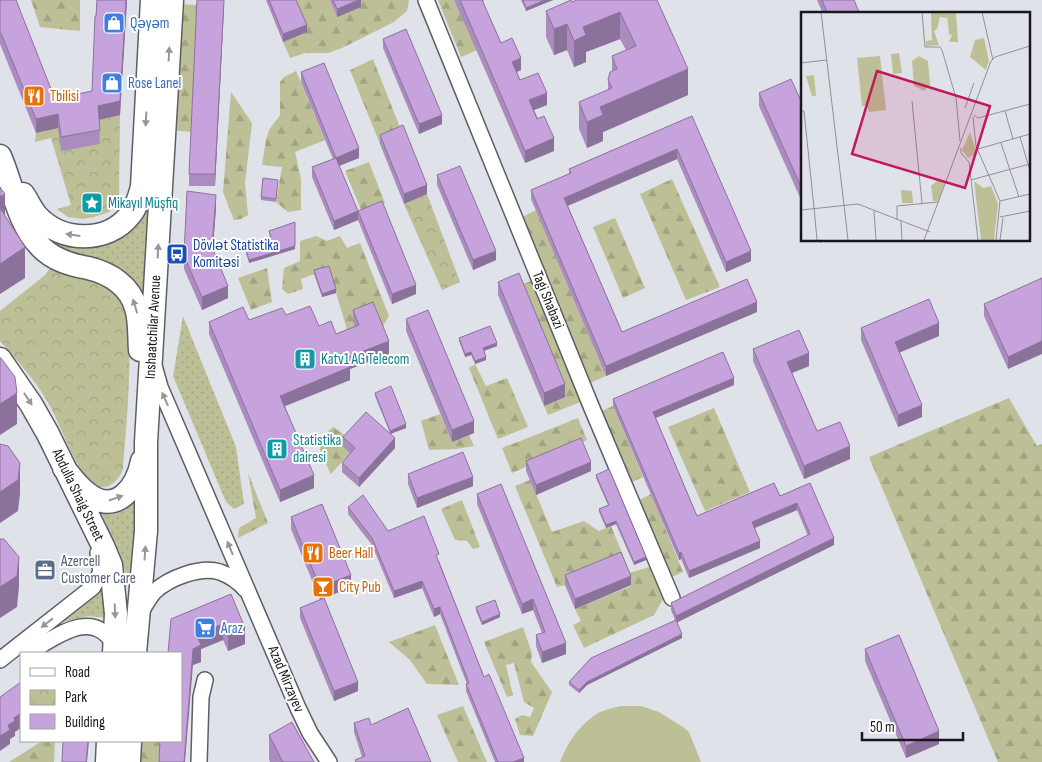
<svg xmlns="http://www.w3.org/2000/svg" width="1042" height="762" viewBox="0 0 1042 762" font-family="'Sofia Sans Condensed',sans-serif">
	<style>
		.grass { fill: url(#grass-dots) }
		.forest { fill: url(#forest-firs) }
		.park { fill: url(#park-crowns) }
		.pitch { fill: #bdc096 }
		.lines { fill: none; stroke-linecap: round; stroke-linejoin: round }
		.minor-casing { stroke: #5d5f66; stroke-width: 18 }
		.primary-casing { stroke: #5d5f66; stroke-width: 25 }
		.minor { stroke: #fff; stroke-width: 15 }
		.primary { stroke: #fff; stroke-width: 22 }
		.wall { fill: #ab8cbe }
		.shaded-wall { fill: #8b729b }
		.building { fill: #c7a3dd; stroke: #8b729b }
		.oneway { fill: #979798 }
		.labels { text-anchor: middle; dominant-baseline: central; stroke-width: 4; stroke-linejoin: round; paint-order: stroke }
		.shop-label { font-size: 15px; fill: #366cbe; stroke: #fff; text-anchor: start }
		.food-label { font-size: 15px; fill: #c56008; stroke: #fff; text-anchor: start }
		.culture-label { font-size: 15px; fill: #0d838f; stroke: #fff; text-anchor: start }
		.transit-label { font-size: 15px; fill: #164399; stroke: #fff; text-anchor: start }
		.street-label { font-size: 15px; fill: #18181b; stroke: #fff }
		.service-label { font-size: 15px; fill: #4e5e75; stroke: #fff; text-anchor: start }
		.inset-road { fill: none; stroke: #909197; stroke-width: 1 }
		.view { fill: #c2185b; fill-opacity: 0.15; stroke: #c2185b; stroke-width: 2.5 }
		.inset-edge { fill: none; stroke: #18181b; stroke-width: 2.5 }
	</style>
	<defs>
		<pattern id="grass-dots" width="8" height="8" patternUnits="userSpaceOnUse" patternTransform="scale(1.25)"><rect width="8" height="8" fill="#bdc096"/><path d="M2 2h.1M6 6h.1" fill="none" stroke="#a2a481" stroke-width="1.8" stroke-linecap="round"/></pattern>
		<pattern id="forest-firs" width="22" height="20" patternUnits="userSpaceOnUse" patternTransform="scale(1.25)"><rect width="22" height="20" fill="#bdc096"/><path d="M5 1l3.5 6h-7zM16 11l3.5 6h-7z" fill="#a2a481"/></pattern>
		<pattern id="park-crowns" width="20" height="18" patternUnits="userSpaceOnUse" patternTransform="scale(1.25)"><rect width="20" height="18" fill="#bdc096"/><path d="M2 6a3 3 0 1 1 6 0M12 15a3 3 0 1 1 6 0" fill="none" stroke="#a2a481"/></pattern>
	</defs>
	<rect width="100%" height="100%" fill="#e0e2ea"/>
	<path class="grass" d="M150 204 145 307 54 247 44 235 125 234 137 224Z
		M183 316 236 447 244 504 234 509 226 502 173 376Z
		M136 501 131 590 118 550 101 513C118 515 123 513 136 501Z
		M104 588 107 618 88 616 62 622Z"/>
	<path class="forest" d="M31 0H80V31L40 27Z
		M293 0H330L337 17 358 0H409L407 11 394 22 342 48 328 53H305L290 58 283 42 307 32Z
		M438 0H454L477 50 461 57Z
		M181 4 197 5 191 132 172 130Z
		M373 59 403 135 380 144 350 70Z
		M296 71 325 140 295 152 301 179V210L288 212 276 202 282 167 262 165 266 140 269 130 280 115V82L284 77Z
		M231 92 252 123 245 183 248 215 241 219 234 220 223 192Z
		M369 162 385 203 362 212 345 171Z
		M672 179 720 287 686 300 640 194Z
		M536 210 606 376 590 383 522 217Z
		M615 218 645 288 623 298 593 227Z
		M316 236 327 241 340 236 347 248 360 243 389 316 380 331 350 340 329 269 301 279 303 289 288 294 282 289 284 268 300 261V241Z
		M267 268 272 302 251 310 238 278Z
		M533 280 583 401 548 415 544 406 565 397 519 286Z
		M475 364 486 386 507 378 528 427 498 439 469 368Z
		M1009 398 1037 446 1042 444V762H998L869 457Z
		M613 406 643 477 632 482 602 411Z
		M714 408 750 492 705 511 668 427Z
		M440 414 452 442 469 435 474 446 457 449 429 450 421 421Z
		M578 418 587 440 512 473 502 448Z
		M333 427 350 439 343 447 350 453 331 474C320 451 312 446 333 427Z
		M248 473 268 523 238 538 239 528 256 518Z
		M530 480 552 532 584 521 599 531 611 526 623 555 621 562 565 585 557 587 515 486Z
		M651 494 683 572 672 577 639 500Z
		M462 500 480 547 473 549 467 541 455 540 441 509Z
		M649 567 663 599 654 615 584 648 573 625 581 621 575 609 631 586 626 574Z
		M435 625 459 685 427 684 410 660 389 642Z
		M523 627 532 653 531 662 552 692 533 736 520 735 515 719 522 715 530 717 534 708 524 702 514 663 506 665 513 695 507 697 484 642Z
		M463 706 487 762H458L437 715Z
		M42 741H55L54 762H9Z
		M138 741H162L160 762H137Z"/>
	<path class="park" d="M120 115 119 198 109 212 94 217 82 219 68 217 57 209 71 205 51 138 35 142 36 133 58 128 100 143 98 120Z
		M427 194 460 282 442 290 404 204Z
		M50 268C74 274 103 278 120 298 138 319 125 437 123 469 118 483 105 493 91 484 78 474 57 416 46 399 33 378 16 359 0 341V311L45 275Z"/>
	<path class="pitch" d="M620 706H641L659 712 683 727 689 732 701 762H560C568 742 579 725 598 713 604 710 613 708 620 706Z"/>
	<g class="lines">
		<g class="minor-casing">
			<path id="minor" d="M426 0 591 406 672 598
				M155 369 160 387 298 708 310 733 329 762
				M141 612C145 605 149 598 154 592 169 578 200 566 220 572 231 576 239 582 246 590
				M28 653C55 638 91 607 114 644
				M0 660 93 587 101 572 98 553
				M199 762 201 697 205 680"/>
		</g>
		<g class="primary-casing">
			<path id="primary" d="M0 156C13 186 17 222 40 246 53 260 71 265 88 268 110 273 130 286 136 308 140 320 139 337 140 350
				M23 194C28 201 32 211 38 217 62 242 107 244 130 215 137 207 139 197 142 187L152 0
				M0 359 31 404 48 434 103 546 111 565 116 614 114 653
				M64 468C71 477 78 487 88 494 116 516 137 487 142 461
				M135 653 146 531V442L172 0
				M107 762 108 741
				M129 762 130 741"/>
		</g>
		<use href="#minor" class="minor"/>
		<use href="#primary" class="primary"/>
	</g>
	<path class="wall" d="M0 0 55 99 92 91 97 0H127L120 115 99 120 100 144 61 151 58 128 36 133 0 44Z
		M266 0H296L307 32 283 42Z
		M330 0H361V7L337 17Z
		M454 0H484L483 2 501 43 521 70 517 72 520 80 547 105 534 110 554 151 525 163 482 63Z
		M521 0H553L526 11Z
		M657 0 688 95 603 132V141L587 148 579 129V102L608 90V80L612 71V56L626 50 620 39 586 52V62L574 67 567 50 554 55 546 37V11L572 2Z
		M817 0H854L859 14H823Z
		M224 6 215 186H189V174Z
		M383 39 442 124 419 134 383 48Z
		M301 72 359 158 339 166 358 211 416 294 392 304 358 220 334 230 312 177V167L333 159 301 82Z
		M759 93 802 103V202L759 106Z
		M692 116 751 261 726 272 677 159 568 206 622 332 757 312 606 376 531 199V190L569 174V169Z
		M380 135 427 194 404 204 380 144Z
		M437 175 496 260 473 270 437 185Z
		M278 183 276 202 261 200V197Z
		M216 208 213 248 228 298 202 310 184 269V256Z
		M269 231 295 249 249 263 245 250V247L270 237Z
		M314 270 336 293 322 297 314 274Z
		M1042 278 1008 369 984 316V304Z
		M498 282 565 397 544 406 498 295Z
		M353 310 389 354 350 369V380L285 406 314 488 280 502 209 334V322L249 320 286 315 319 326 336 334 355 326 353 322Z
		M406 319 474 433 452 442 406 331Z
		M861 328 939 336 899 353 922 417 898 427 861 340Z
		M459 338 497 346 484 351 486 360 475 364 471 355 465 357 459 341Z
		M753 349 809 366 792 373 817 431 850 459 804 479 753 361Z
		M734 385 656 418 697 516 780 496 810 483 834 545 677 622 682 638 587 685 579 693 569 685V682L675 620 671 610V603L808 536 797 510 755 528 760 548 689 578 681 559 679 560 613 406V399Z
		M375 393 406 428 390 434 395 448 359 487 342 472V463L350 453 343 447V437L390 433 375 396Z
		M526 461 591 471 536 495 526 471Z
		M408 474 473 486 417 508 408 484Z
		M596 475 646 560 634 565 616 524 606 528 599 512V509L608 505 596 478Z
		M477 494 566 654 542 663 536 646V635L542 633 533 610 522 614 477 504Z
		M348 507 439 561 484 677 524 762H495L466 691V684H467L440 614 434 617 422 588 394 598 372 545 348 514Z
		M291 517 351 587 324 598 358 691 334 701 300 618V608L320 600 291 529Z
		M565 575 631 585 575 609 565 585Z
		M231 594 245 644 228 651 223 640 201 649V662L193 665 171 619Z
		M476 607 500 617 482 625 476 611Z
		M865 649 939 744 906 758 865 661Z
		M354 723 371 725 431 762H355V760L362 757 354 732Z
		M269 735 314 762H270L269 759Z"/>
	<path class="shaded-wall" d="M126 0H127L120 115 98 120V106Z
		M224 0V6L215 186V174Z
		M359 0H361V7L337 17V9Z
		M545 0H553L526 11V8Z
		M620 12V39L586 52V62L574 67V41L583 27Z
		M567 24V50L554 55V29Z
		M307 25V32L283 42V34Z
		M521 58V70L512 74V62Z
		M688 69V95L603 132V141L587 148V122L600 107Z
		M547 93V105L529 112V100Z
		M58 114V128L36 133V119Z
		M442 115V124L419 134V124Z
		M554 138V151L525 163V151Z
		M359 148V158L336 167V158Z
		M677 149V159L564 207V198Z
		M427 185V194L404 204V194Z
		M5 194V225L0 228V197Z
		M216 195V208L212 259V247Z
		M358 211V220L334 230V221Z
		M295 222V249L249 263V260Z
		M820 240H826L820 243Z
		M25 247V278L0 294V264Z
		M496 251V260L473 270V260Z
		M751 251V261L726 272V262Z
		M416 285V294L392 304V294Z
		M228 286V298L202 310V297Z
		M336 289V293L322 297V294Z
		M757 302V312L606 376V366Z
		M939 323V336L895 354V342Z
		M389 341V354L350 369V380L280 408V396L346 358Z
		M1042 341V354L1008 369V357Z
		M497 343V346L483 351V348Z
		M471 352V355L465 357V354Z
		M809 353V366L787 375V362Z
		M486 357V360L475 364V361Z
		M734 378V385L653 419V412Z
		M565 384V397L544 406V393Z
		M17 393V424L0 435V404Z
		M922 405V417L898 427V415Z
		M474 421V433L452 442V430Z
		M406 424V428L390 434V431Z
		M395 438V448L359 487V478Z
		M850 446V459L804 479V466Z
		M591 462V471L536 495V485Z
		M20 463V494L18 511 0 523V492Z
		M314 475V488L280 502V490Z
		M473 477V486L417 508V498Z
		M797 503V510L752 529V522Z
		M616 521V524L606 528V525Z
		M834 538V545L676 623V616Z
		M760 541V548L689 578V571Z
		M681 552V559L679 560V553Z
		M19 557V587L17 607 0 618V587Z
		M646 557V560L634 565V562Z
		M351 575V587L320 600V587Z
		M631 576V585L575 609V599Z
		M422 581V588L394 598V591Z
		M533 599V610L522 614V604Z
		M440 607V614L434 617V609Z
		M500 614V617L482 625V622Z
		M223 624V640L201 649V662L193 665 185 762H184L193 649 197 635Z
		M245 628V644L228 651V635Z
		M682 634V638L587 685 579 693V690L587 682Z
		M566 643V654L542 663V652Z
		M358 682V691L334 701V691Z
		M21 713V728L15 732V736L10 739V744L0 751V736L14 718Z
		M939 731V744L906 758V746Z
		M88 741H89L87 762H86Z
		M524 758V762H513Z"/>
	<path class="building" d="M0 0H16L55 99 92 91 95 16H96L97 0H126L120 101 98 106 100 130 61 137 58 114 36 119 0 31Z
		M197 0H224L215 174H189Z
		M269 0H296L307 25 283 34Z
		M333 0H359L337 9Z
		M460 0H482L501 43 512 38 521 58 512 62 520 80 538 73 547 93 529 100 537 119 544 116 554 138 525 151 482 51Z
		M523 0H545L526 8Z
		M571 0 572 2 577 0H657L688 69 600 107 603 115 587 122 579 102 612 88 608 80 610 72 617 69 612 56 636 46 620 12 583 27 586 35 574 41 567 24 554 29 546 11Z
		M822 0H854L859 12 855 14H828Z
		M406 29 442 115 419 124 383 39Z
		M324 63 359 148 336 158 301 72Z
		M791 79 802 103V189L759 93Z
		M692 116 751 251 726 262 677 149 564 198 622 332 747 279 757 302 606 366 531 190 571 173 569 169Z
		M403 125 427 185 404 194 380 135Z
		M336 158 358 211 334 221 312 167Z
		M460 166 496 251 473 260 437 175Z
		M263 178 278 180 276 199 261 197Z
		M0 187 5 194 0 197Z
		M187 191 216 195 212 247 228 286 202 297 184 256Z
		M382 201 416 285 392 294 358 211Z
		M0 208 25 247 0 264Z
		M295 222V246L249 260 245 247 271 237 269 231Z
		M329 266 336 289 322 294 314 270Z
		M519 273 565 384 544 393 498 282Z
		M1042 278V341L1008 357 984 304Z
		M929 299 939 323 895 342 922 405 898 415 861 328Z
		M373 302 389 341 346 358 350 367 280 396 314 475 280 490 209 322 243 307 249 320 282 308 286 315 310 306 319 326 331 321 336 334 359 325 353 310Z
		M428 310 474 421 452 430 406 319Z
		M490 326 497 343 483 348 486 357 475 361 471 352 465 354 459 338Z
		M799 330 809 353 787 362 817 431 840 422 850 446 804 466 753 349Z
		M723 352 734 378 653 412 697 516 774 483 780 496 810 483 834 538 676 616 671 603 810 534 797 503 752 522 760 541 689 571 681 552 679 553 613 399Z
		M0 358H1L15 377 17 393 0 404Z
		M391 386 406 424 390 431 375 393Z
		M366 412 395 438 359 478 342 463 355 448 343 437Z
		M581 438 591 462 536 485 526 461Z
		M0 444 8 446 20 463 18 480 0 492Z
		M463 452 473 477 417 498 408 474Z
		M609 469 646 557 634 562 616 521 606 525 599 509 609 505 596 475Z
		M501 484 566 643 542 652 536 635 545 632 533 599 522 604 477 494Z
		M363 495 388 531 424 516 439 554 436 555 484 677 489 674 524 758 513 762H498L466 684 469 683 440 607 434 609 422 581 394 591 372 538 348 507Z
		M322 504 351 575 320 587 291 517Z
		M0 539H4L19 557 17 576 0 587Z
		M621 552 631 576 575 599 565 575Z
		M231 594 245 628 228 635 223 624 197 635 201 645 193 649 184 762H159L160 741H181V653H168L171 619Z
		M324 598 358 682 334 691 300 608Z
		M495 600 500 614 482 622 476 607Z
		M676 620 682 634 587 682 579 690 569 682 591 658Z
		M899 635 939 731 906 746 865 649Z
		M21 682V713L14 718 15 721 8 725 10 730 0 736V697Z
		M408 708 431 762H356L355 760 365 756 354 723 369 718 371 725Z
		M292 722 314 762H283L269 735Z
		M63 741H88L86 762H62Z"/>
	<defs><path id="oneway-solid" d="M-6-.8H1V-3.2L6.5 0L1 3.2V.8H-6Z" transform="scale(1.25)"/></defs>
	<g class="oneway">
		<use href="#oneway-solid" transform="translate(169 54) rotate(-87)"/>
		<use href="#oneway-solid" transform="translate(146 119) rotate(93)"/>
		<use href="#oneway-solid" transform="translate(73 235) rotate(-172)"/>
		<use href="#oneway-solid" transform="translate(158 251) rotate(-87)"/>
		<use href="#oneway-solid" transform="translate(135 306) rotate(-107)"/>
		<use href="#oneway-solid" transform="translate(28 399) rotate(57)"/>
		<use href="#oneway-solid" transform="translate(165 399) rotate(-114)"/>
		<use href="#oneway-solid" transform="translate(116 498) rotate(-19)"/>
		<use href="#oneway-solid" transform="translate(230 548) rotate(-113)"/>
		<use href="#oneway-solid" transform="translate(145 553) rotate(-86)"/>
		<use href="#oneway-solid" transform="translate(115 611) rotate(88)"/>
		<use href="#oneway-solid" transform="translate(47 623) rotate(142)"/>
	</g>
	<defs>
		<g id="shop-square" transform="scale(1.125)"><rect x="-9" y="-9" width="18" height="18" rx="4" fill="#3f7fe0" stroke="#fff"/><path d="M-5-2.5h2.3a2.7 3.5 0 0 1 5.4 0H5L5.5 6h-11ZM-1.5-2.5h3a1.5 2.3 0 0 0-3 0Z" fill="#fff"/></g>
		<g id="restaurant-square" transform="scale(1.125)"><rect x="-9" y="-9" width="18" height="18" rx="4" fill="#e8710a" stroke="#fff"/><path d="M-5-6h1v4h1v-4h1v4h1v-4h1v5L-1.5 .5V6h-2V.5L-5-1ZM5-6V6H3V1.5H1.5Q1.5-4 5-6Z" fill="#fff"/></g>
		<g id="sight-square" transform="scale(1.125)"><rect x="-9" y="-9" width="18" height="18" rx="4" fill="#0f9aa8" stroke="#fff"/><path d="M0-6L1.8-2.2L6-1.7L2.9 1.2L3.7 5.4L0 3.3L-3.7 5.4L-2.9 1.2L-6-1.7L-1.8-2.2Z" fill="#fff"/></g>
		<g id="bus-square" transform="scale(1.125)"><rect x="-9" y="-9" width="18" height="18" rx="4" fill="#1a4fb4" stroke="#fff"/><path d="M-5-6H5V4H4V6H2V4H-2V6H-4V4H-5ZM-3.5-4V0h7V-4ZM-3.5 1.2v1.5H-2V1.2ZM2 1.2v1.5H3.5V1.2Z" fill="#fff"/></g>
		<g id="building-square" transform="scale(1.125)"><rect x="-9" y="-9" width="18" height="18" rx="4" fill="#0f9aa8" stroke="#fff"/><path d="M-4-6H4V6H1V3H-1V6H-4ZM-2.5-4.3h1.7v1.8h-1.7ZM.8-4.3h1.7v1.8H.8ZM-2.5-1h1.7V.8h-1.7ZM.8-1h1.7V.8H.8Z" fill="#fff"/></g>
		<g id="office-square" transform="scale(1.125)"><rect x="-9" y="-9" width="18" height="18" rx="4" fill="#5c6f8a" stroke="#fff"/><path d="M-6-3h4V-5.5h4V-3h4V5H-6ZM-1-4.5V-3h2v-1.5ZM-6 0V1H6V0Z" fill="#fff"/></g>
		<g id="bar-square" transform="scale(1.125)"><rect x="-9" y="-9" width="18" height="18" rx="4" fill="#e8710a" stroke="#fff"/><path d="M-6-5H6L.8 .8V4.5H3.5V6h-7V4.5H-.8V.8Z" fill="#fff"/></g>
		<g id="supermarket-square" transform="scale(1.125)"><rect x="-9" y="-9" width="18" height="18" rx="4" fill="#3f7fe0" stroke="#fff"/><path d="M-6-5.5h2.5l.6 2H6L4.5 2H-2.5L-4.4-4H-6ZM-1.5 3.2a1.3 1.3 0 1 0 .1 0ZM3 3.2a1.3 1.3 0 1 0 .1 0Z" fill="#fff"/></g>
	</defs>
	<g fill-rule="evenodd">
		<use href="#shop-square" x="114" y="23"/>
		<use href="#shop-square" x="112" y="83"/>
		<use href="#restaurant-square" x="34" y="96"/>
		<use href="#sight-square" x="92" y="203"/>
		<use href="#bus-square" x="177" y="254"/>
		<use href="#building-square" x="305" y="359"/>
		<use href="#building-square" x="277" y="449"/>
		<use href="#restaurant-square" x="313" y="553"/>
		<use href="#office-square" x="45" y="570"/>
		<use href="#bar-square" x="323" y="587"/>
		<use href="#supermarket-square" x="205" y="628"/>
	</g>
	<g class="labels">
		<g class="shop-label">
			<text x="130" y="23">Qəyəm</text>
			<text x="128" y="83">Rose Lanel</text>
			<text x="221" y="628">Araz</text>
		</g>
		<g class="food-label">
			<text x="50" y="96">Tbilisi</text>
			<text x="329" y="553">Beer Hall</text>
			<text x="339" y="587">City Pub</text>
		</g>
		<g class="culture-label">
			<text x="108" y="203">Mikayıl Müşfiq</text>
			<text x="321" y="359">Katv1 AG Telecom</text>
			<text x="293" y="440">Statistika<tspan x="293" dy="17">dairesi</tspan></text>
		</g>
		<g class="transit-label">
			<text x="193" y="245">Dövlət Statistika<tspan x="193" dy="17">Komitəsi</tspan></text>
		</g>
		<g class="street-label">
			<text transform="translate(548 300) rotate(68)">Tagi Shabazi</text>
			<text transform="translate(153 327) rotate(-87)">Inshaatchilar Avenue</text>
			<text transform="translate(78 495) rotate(64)">Abdulla Shaig Street</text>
			<text transform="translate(286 679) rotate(67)">Azad Mirzayev</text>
		</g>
		<g class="service-label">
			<text x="61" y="561">Azercell<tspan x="61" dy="17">Customer Care</tspan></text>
		</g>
	</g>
	<g transform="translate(801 12)">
		<rect width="229" height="229" fill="#e0e2ea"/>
		<path d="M13 63 15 84H11L5 64Z" fill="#bdc096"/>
		<path d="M155 0 157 30H148L151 23 148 22 146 2V6L139 5 136 17 133 19 138 33 125 34V29L131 28 130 1ZM98 41 101 61 92 62 90 42ZM79 44 85 98 68 100 66 94H61L56 46ZM100 178 111 179 112 191H101Z" fill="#bdc096"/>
		<path d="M183 26 188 49 185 58 169 45 174 28ZM169 120 176 142 167 146 161 138ZM137 168 144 171 137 189H132L130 174ZM173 169 182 176 190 174 194 184 197 192 193 228H180Z" fill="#bdc096"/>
		<path d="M118 44 127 49 129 73 123 79 113 74 111 49Z" fill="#bdc096"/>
		<path class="inset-road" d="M20 0 43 193M121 0 124 35H139L141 38 155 86 159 129M181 0 192 48M0 51 26 48M111 89 121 191M164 96 173 71M0 99H3L13 196M204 99 212 127M173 103 177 106 229 92M172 105 175 134 199 189 195 228M219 125 229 159M200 131 218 185M160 136V141L168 150 177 228M177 137 229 122M188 163 229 152M170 168 188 163M199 189 229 182M43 193 47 228M13 196 16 228M0 198 57 192 129 220M73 199 75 228M199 205 229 199M96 208V194L137 190M100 209 101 228M123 228 190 49 194 45 229 34M199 228 202 206"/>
		<path class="view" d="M76 59 189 94 164 176 51 142Z"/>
		<rect width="229" height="229" class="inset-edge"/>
	</g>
	<rect x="20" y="652" width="162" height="90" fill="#ffffff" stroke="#a3a3a4"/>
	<rect x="30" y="668" width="25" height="8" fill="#ffffff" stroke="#a3a3a4"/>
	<text x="65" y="677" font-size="15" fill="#18181b">Road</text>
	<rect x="30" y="690" width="25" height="15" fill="url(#park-crowns)" stroke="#a3a3a4"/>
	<text x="65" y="702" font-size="15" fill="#18181b">Park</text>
	<rect x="30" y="714" width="25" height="15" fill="#c7a3dd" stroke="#a3a3a4"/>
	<text x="65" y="727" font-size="15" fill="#18181b">Building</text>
	<path d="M862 732v8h101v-8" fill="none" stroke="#18181b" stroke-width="2.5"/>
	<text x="870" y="732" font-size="15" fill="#18181b" stroke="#ffffff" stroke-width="4" paint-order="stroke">50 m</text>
</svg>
